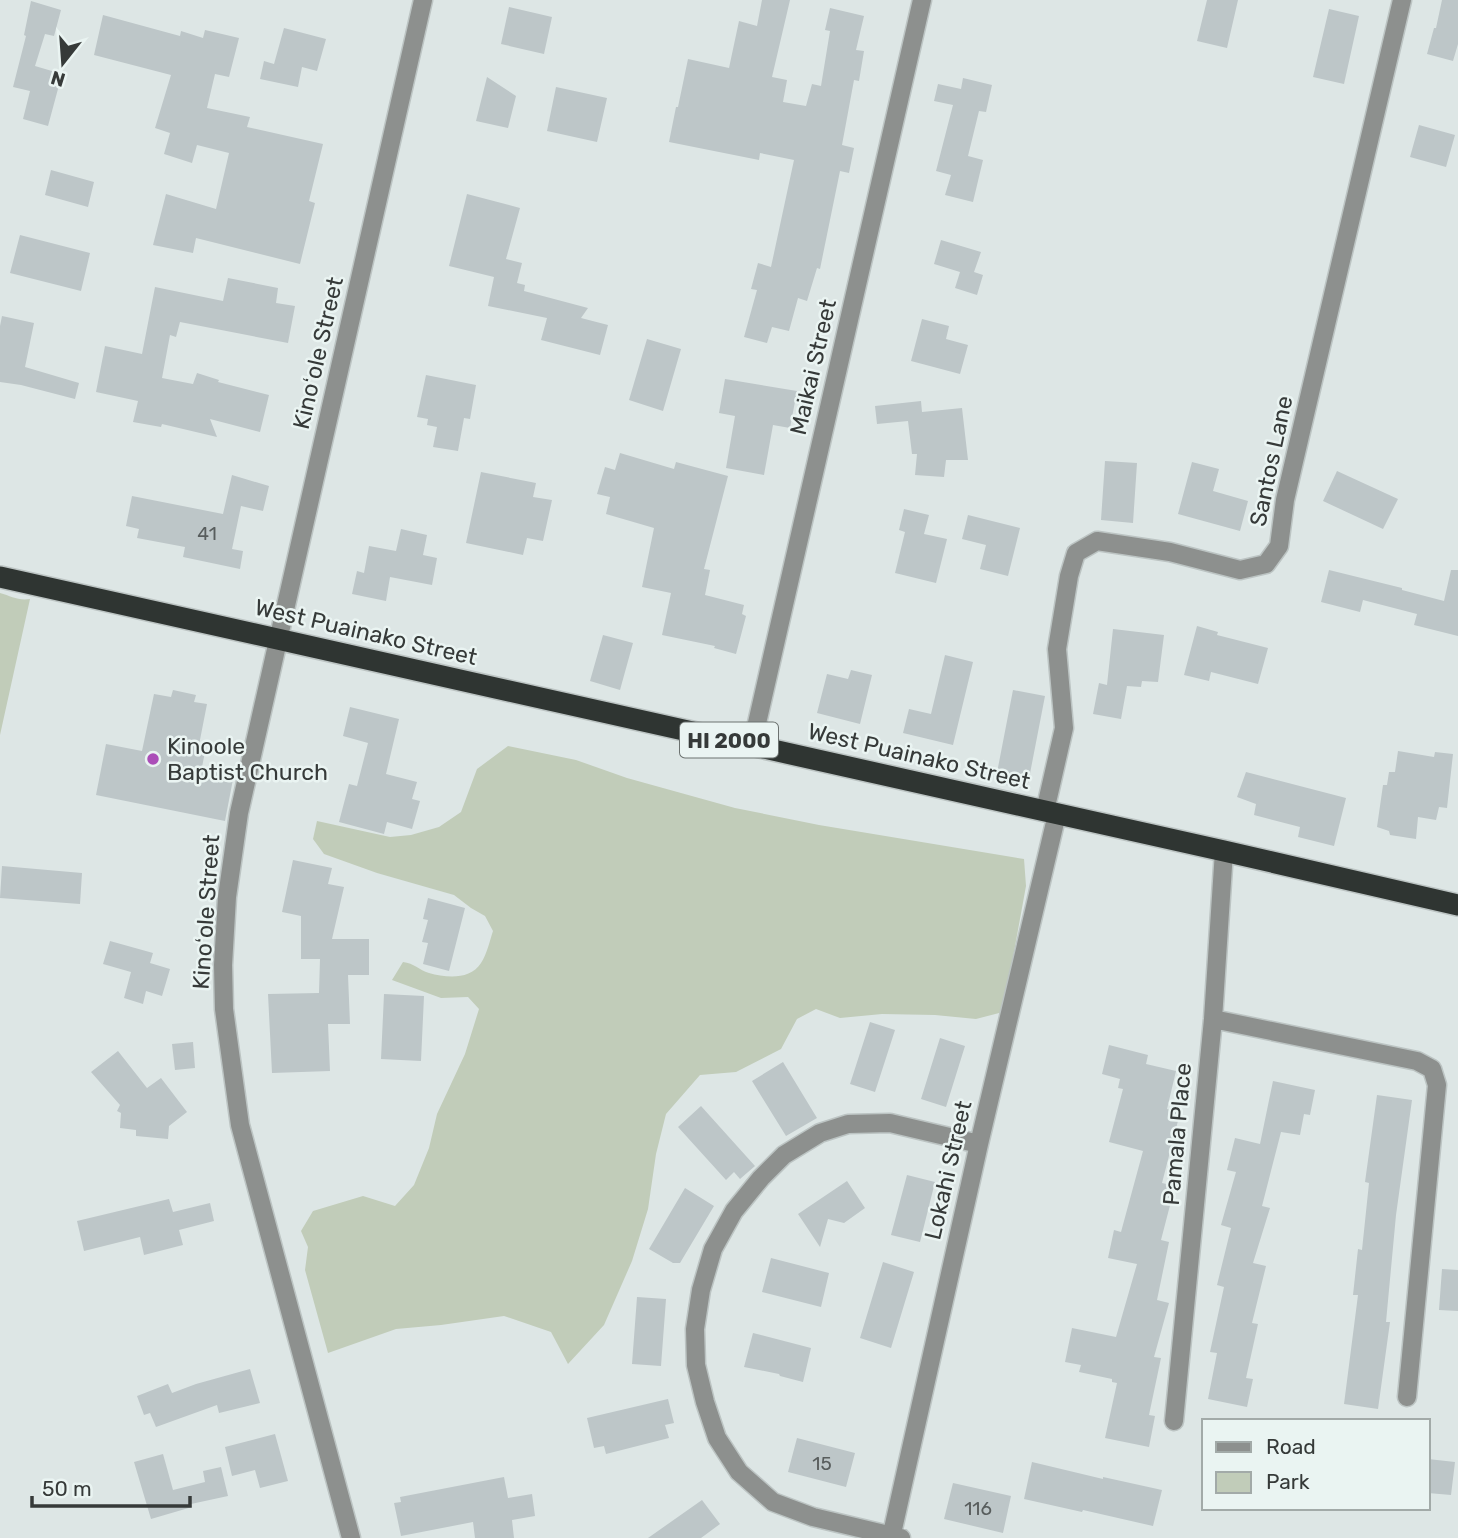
<svg xmlns="http://www.w3.org/2000/svg" width="1458" height="1538" viewBox="0 0 1458 1538" font-family="Rubik,sans-serif">
	<style>
		.green { fill: #c1ccb9 }
		.building { fill: #bdc6c8 }
		.lines { fill: none; stroke-linecap: round; stroke-linejoin: round }
		.minor-casing { stroke: #bcc4c3; stroke-width: 21 }
		.highway-casing { stroke: #bcc4c3; stroke-width: 24 }
		.minor { stroke: #8d908e; stroke-width: 18 }
		.highway { stroke: #2f3532; stroke-width: 21 }
		.poi-dot { fill: #ab4eb8; stroke: #eaf4f2; stroke-width: 2.5 }
		.labels { text-anchor: middle; dominant-baseline: central; stroke-width: 5; stroke-linejoin: round; paint-order: stroke }
		.number-label { font-size: 19px; fill: #585d5d }
		.shield { fill: #eaf4f2; stroke: #6c7270; stroke-width: 2 }
		.shield-label { font-size: 21px; font-weight: bold; fill: #363a39 }
		.street-label { font-size: 23px; fill: #363a39; stroke: #eaf4f2 }
		.poi-label { font-size: 23px; fill: #363a39; stroke: #eaf4f2; text-anchor: start }
	</style>
	<rect width="100%" height="100%" fill="#dde6e5"/>
	<path class="green" d="M0 593C11 596 18 601 30 599L0 735Z
		M508 746 576 760 627 778 735 808 819 825 1024 859 1026 886 1003 1012 976 1019 935 1015 882 1014 840 1018 816 1009 797 1019 781 1049 736 1072 700 1075 666 1114 656 1154 648 1209 632 1261 604 1325 568 1364 551 1332 504 1316 441 1325 396 1329 328 1353 305 1270 308 1247 301 1231 313 1211 363 1196 395 1206 414 1185 429 1148 437 1114 465 1054 479 1009 468 997 441 998 392 980 403 962C414 963 419 970 429 973 447 978 470 980 481 963 487 954 490 940 493 931L485 916 471 908 454 895 377 873 324 854 313 839 317 821 390 837 411 835 439 827 461 812 477 769Z"/>
	<path class="building" d="M762 0H790L772 77 787 80 783 102 806 106 812 84 821 86 830 31 825 30 830 8 864 16 856 50 864 51 859 81 854 80 842 145 854 148 849 173 840 171 820 269 817 268 807 301 798 298 789 331 772 327 767 343 744 337 757 290 751 289 758 263 771 267 794 160 760 153 759 160 669 142 676 107H678L688 59 729 68 739 21 757 26Z
		M1207 0H1238L1227 48 1197 41Z
		M1442 0H1458V44L1453 61 1427 54 1434 28H1436Z
		M31 1 61 10 54 36 45 34 35 66 62 74 48 126 23 119 30 91 13 87 26 36 24 35Z
		M509 7 552 17 544 54 501 44Z
		M1329 9 1359 16 1344 84 1313 77Z
		M103 15 180 36 181 31 203 38 205 30 239 38 229 77 215 74 207 108 250 117 247 127 323 144 309 201 315 203 300 264 196 238 193 253 153 245 166 194 216 209 229 153 197 145 192 163 164 154 170 133 155 128 171 75 94 55Z
		M284 28 326 39 317 71 302 67 298 87 260 79 264 61 274 64Z
		M487 77 516 96 508 128 476 121Z
		M963 78 992 85 986 112 979 111 968 156 983 160 973 202 945 195 951 175 936 171 953 105 934 101 938 84 961 89Z
		M556 87 607 98 597 142 547 131Z
		M1419 125 1455 135 1446 167 1410 157Z
		M51 170 94 182 88 207 45 195Z
		M467 194 520 208 506 259 522 263 517 283 525 285 524 291 588 308 581 318 608 325 600 355 541 340 547 318 488 306 494 277 449 266Z
		M20 235 90 253 81 291 10 273Z
		M941 240 981 252 974 272 983 275 977 295 955 288 960 272 934 264Z
		M228 278 278 288 276 303 295 306 288 343 180 322 176 337 170 335 162 378 193 384 197 373 219 380 218 382 269 395 260 432 210 419 217 437 162 424 161 427 133 422 138 401 96 392 105 346 142 354 155 287 223 301Z
		M2 316 34 323 25 367 79 383 75 399 21 385 0 382V326Z
		M922 319 949 326 946 339 968 345 960 374 911 361Z
		M647 339 681 349 663 411 629 400Z
		M426 375 476 385 470 419 464 418 458 451 433 447 437 427 427 425 428 419 417 417Z
		M725 379 797 391 790 428 773 425 764 475 726 468 735 416 719 413Z
		M921 401 922 412 962 408 968 460H946L944 477 915 475 917 454H912L908 421 877 424 875 406Z
		M620 453 674 469 676 462 728 476 704 569 710 570 705 595 744 605 742 614 746 616 736 654 714 648 715 646 662 635 671 593 642 587 654 528 606 514 610 497 597 494 605 467 615 470Z
		M1105 461 1137 463 1133 523 1101 520Z
		M1192 462 1219 469 1213 491 1248 501 1240 531 1178 514Z
		M1337 471 1398 499 1383 529 1323 501Z
		M481 472 536 483 533 497 552 500 543 541 527 538 523 555 466 543Z
		M232 475 269 486 263 511 241 506 232 549 243 551 240 569 183 557 185 547 137 538 139 529 126 526 132 496 223 514Z
		M904 509 929 515 924 534 947 539 936 583 895 573 905 532 899 530Z
		M968 515 1020 528 1008 576 980 569 986 545 962 539Z
		M401 529 427 535 423 555 437 558 432 585 390 577 386 601 352 594 357 571 364 573 369 546 396 551Z
		M1329 570 1402 588V590L1444 601 1451 570H1458V636L1414 625 1417 614 1363 600 1360 612 1321 602Z
		M1197 626 1218 632 1217 635 1268 648 1258 684 1211 672 1209 681 1184 675Z
		M1113 629 1164 635 1158 682 1142 681 1141 687 1127 686 1121 719 1093 714 1099 683 1107 685Z
		M603 635 633 643 620 690 590 681Z
		M945 655 973 662 953 745 903 733 909 709 931 714Z
		M851 670 872 675 860 724 817 713 827 674 848 679Z
		M173 690 196 695 194 702 207 704 198 750 205 752 202 767 234 774 225 821 96 795 106 744 142 751 154 694 171 697Z
		M1013 690 1045 696 1027 789 995 783Z
		M350 707 399 719 386 774 417 782 412 799 420 801 412 829 387 822 384 834 339 822 349 784 357 786 368 743 343 736Z
		M1398 751 1434 757 1435 752 1453 754 1447 808 1439 807 1436 820 1418 817 1416 839 1390 835 1389 831 1377 827 1383 785H1387L1389 772H1395Z
		M1246 772 1346 798 1334 846 1298 837 1300 827 1254 815 1256 804 1237 797Z
		M293 860 332 868 328 884 344 887 332 939H369V975H348L350 1024H328L330 1071 272 1073 268 994 319 993 320 959H301V916L282 912Z
		M2 866 82 873 80 904 0 898Z
		M428 898 465 908 449 971 423 964 428 943 422 942 428 920 423 919Z
		M110 941 153 953 150 963 170 969 162 996 146 991 143 1004 124 998 131 972 103 964Z
		M384 994 424 996 421 1061 381 1059Z
		M870 1022 895 1030 875 1092 850 1084Z
		M940 1038 965 1046 946 1107 921 1099Z
		M193 1042 195 1068 175 1070 172 1044Z
		M1109 1045 1148 1055 1146 1064 1176 1071 1167 1109 1180 1113 1162 1183 1175 1186 1161 1240 1169 1242 1157 1300 1169 1303 1154 1357 1161 1358 1149 1415 1155 1416 1149 1447 1105 1438 1117 1383 1112 1382V1379L1079 1372 1081 1365 1065 1362 1072 1328 1116 1337 1137 1264 1108 1258 1114 1230 1121 1232 1143 1151 1109 1142 1123 1089 1118 1088 1120 1079 1102 1074Z
		M118 1051 147 1088 161 1078 187 1112 169 1126 168 1139 136 1136V1130L120 1128 121 1113 117 1111 120 1105 91 1072Z
		M783 1062 817 1118 786 1136 752 1081Z
		M1273 1081 1315 1090 1310 1115 1304 1114 1300 1135 1281 1132 1262 1206 1270 1208 1253 1263 1266 1266 1252 1323 1258 1324 1246 1378 1253 1379 1247 1407 1208 1399 1217 1353 1210 1352 1224 1287 1217 1285 1231 1228 1221 1225 1236 1172 1227 1170 1235 1138 1260 1144Z
		M1377 1095 1412 1100 1396 1215 1386 1322H1390L1378 1409 1344 1404 1358 1295H1353L1358 1249 1362 1250 1369 1183 1365 1182Z
		M701 1106 755 1166 740 1179 734 1172 726 1180 678 1127Z
		M907 1175 935 1182 920 1242 891 1235Z
		M847 1181 865 1208 844 1223 828 1219 820 1247 798 1214Z
		M685 1188 714 1206 680 1263H673L649 1249Z
		M169 1199 173 1212 210 1203 214 1221 179 1230 183 1245 144 1255 140 1237 84 1251 77 1221Z
		M771 1258 829 1273 821 1307 762 1292Z
		M883 1262 914 1272 891 1348 860 1338Z
		M1442 1269 1458 1270V1311L1439 1310Z
		M637 1297 666 1299 661 1366 632 1364Z
		M753 1333 811 1348 803 1382 780 1376 779 1374 744 1367Z
		M250 1369 260 1403 219 1413 217 1405 156 1427 150 1413 144 1415 137 1396 168 1384 172 1393 196 1384Z
		M668 1399 674 1423 665 1425 669 1438 606 1454 604 1446 594 1448 587 1418Z
		M275 1434 288 1481 260 1488 255 1470 232 1476 225 1447Z
		M797 1438 855 1453 846 1487 788 1472Z
		M163 1454 173 1490 205 1482 203 1471 221 1467 228 1496 191 1504 192 1507 151 1519 134 1462Z
		M1428 1459 1455 1462 1451 1495 1428 1493Z
		M1032 1462 1103 1479V1477L1162 1490 1153 1526 1083 1510 1082 1512 1024 1499Z
		M504 1477 508 1498 532 1494 535 1516 512 1520 514 1538H475L473 1522 401 1536 394 1503 401 1502 400 1497Z
		M953 1483 1011 1496 1003 1533 944 1519Z
		M702 1500 720 1524 701 1538H648Z"/>
	<g class="lines">
		<g class="minor-casing">
			<path id="minor" d="M752 745 922 0
				M1045 811 1064 728 1057 649 1069 576 1076 553 1097 541 1170 552 1240 570 1266 564 1279 546 1285 500 1402 0
				M1213 1019 1417 1061 1432 1069 1437 1085 1407 1397
				M1174 1421 1213 1019 1224 851
				M351 1538 240 1125 224 1009 223 965 227 897 239 813 423 0
				M891 1538 979 1144 1057 814
				M901 1538 813 1517 773 1502 739 1472 717 1438 705 1402 696 1365 695 1329 701 1290 713 1249 734 1211 761 1178 784 1155 820 1133 848 1124 890 1123 979 1144"/>
		</g>
		<g class="highway-casing">
			<path id="highway" d="M0 577 1224 851 1458 905"/>
		</g>
		<use href="#minor" class="minor"/>
		<use href="#highway" class="highway"/>
	</g>
	<circle class="poi-dot" cx="153" cy="759" r="7"/>
	<g class="labels">
		<g class="number-label">
			<text x="207" y="533">41</text>
			<text x="822" y="1463">15</text>
			<text x="978" y="1508">116</text>
		</g>
		<rect class="shield" x="680" y="722.5" width="98" height="35" rx="5"/>
		<g class="shield-label">
			<text x="729" y="740">HI 2000</text>
		</g>
		<g class="street-label">
			<text transform="translate(318 353) rotate(-77)">Kinoʻole Street</text>
			<text transform="translate(813 367) rotate(-77)">Maikai Street</text>
			<text transform="translate(1271 461) rotate(-78)">Santos Lane</text>
			<text transform="translate(366 632) rotate(13)">West Puainako Street</text>
			<text transform="translate(919 756) rotate(13)">West Puainako Street</text>
			<text transform="translate(206 912) rotate(-86)">Kinoʻole Street</text>
			<text transform="translate(1177 1134) rotate(-85)">Pamala Place</text>
			<text transform="translate(948 1170) rotate(-77)">Lokahi Street</text>
		</g>
		<g class="poi-label">
			<text x="167" y="746">Kinoole<tspan x="167" dy="26">Baptist Church</tspan></text>
		</g>
	</g>
	<rect x="1202" y="1419" width="228" height="91" fill="#eaf4f2" stroke="#a2aaa8" stroke-width="2"/>
	<rect x="1216" y="1442" width="35" height="10" fill="#8d908e" stroke="#a2aaa8" stroke-width="2"/>
	<text x="1266" y="1454" font-size="21" fill="#363a39">Road</text>
	<rect x="1216" y="1472" width="35" height="21" fill="#c1ccb9" stroke="#a2aaa8" stroke-width="2"/>
	<text x="1266" y="1489" font-size="21" fill="#363a39">Park</text>
	<g transform="translate(63 63) rotate(197)" stroke="#eaf4f2" stroke-width="5" paint-order="stroke">
	<path d="M0-5L12 26L0 18L-12 26Z" fill="#363a39"/>
	<text y="-10" font-size="19" font-weight="bold" text-anchor="middle" fill="#363a39">N</text>
	</g>
	<path d="M32 1496v10h158v-10" fill="none" stroke="#363a39" stroke-width="3.5"/>
	<text x="42" y="1496" font-size="21" fill="#363a39" stroke="#eaf4f2" stroke-width="5" paint-order="stroke">50 m</text>
</svg>
